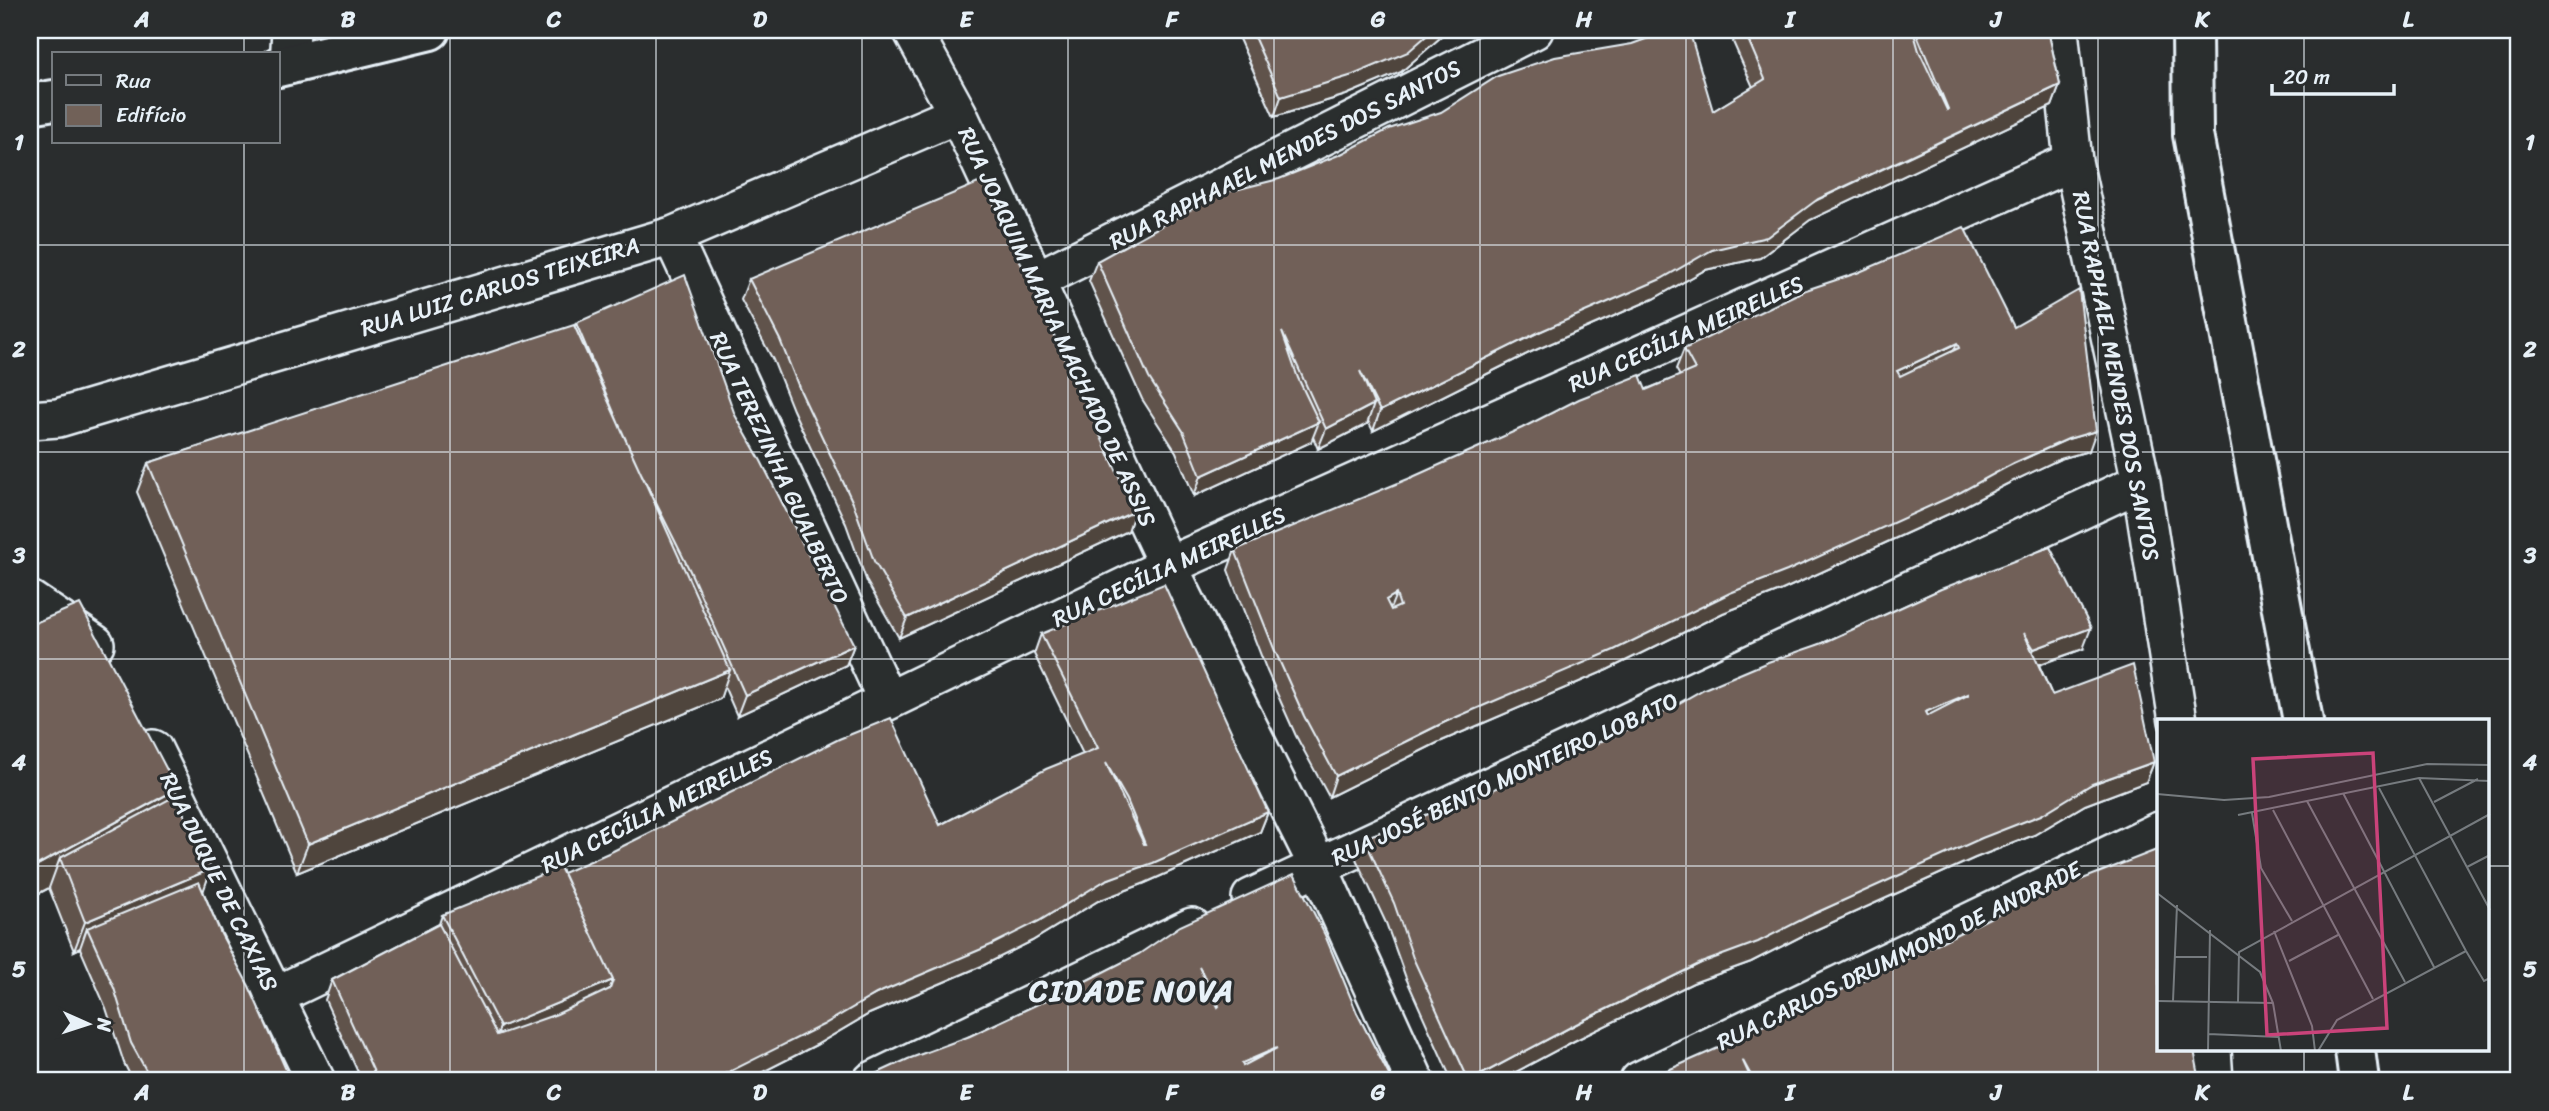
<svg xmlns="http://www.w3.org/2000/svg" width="2549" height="1111" viewBox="0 0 2549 1111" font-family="Sriracha,sans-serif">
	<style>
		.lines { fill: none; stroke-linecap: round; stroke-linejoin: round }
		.minor-casing { stroke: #e8f1f8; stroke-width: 42 }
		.tertiary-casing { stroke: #e8f1f8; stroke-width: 44 }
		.minor { stroke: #2a2d2e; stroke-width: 37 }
		.tertiary { stroke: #2a2d2e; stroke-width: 38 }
		.wall { fill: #61534c; stroke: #e8f1f8; stroke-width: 2 }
		.shaded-wall { fill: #4f443e; stroke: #e8f1f8; stroke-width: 2 }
		.building { fill: #716158; stroke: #e8f1f8; stroke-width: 2; fill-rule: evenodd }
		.grid { fill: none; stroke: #e8f1f8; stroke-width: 2; stroke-opacity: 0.55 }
		.labels { text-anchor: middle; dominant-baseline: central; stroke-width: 6; stroke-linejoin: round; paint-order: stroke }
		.street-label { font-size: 23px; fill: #e8f1f8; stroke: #2a2d2e }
		.district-label { font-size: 30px; font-weight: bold; letter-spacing: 2px; fill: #e8f1f8; stroke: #2a2d2e }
		.inset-road { fill: none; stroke: #767b7f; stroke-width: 2 }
		.view { fill: #ca437a; fill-opacity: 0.15; stroke: #ca437a; stroke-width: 3.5 }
		.inset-edge { fill: none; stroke: #e8f1f8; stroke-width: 3.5 }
		.neatline { fill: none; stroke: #e8f1f8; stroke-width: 2.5 }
		.grid-label { font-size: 23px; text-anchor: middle; font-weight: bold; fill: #e8f1f8 }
	</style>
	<rect width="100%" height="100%" fill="#2a2d2e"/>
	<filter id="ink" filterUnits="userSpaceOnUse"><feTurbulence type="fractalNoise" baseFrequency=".0143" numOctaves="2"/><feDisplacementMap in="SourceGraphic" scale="14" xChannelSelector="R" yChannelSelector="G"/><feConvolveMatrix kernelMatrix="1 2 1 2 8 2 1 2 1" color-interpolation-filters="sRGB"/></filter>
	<g filter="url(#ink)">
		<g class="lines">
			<g class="minor-casing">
				<path id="minor" d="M912 30 958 114 1168 566 1318 866 1415 1081
					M2059 30 2073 161 2141 482 2178 721
					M289 65 291 30
					M672 236 887 700
					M1035 281 1534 30
					M30 420 58 418 672 236 958 114
					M30 600 95 644
					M153 749 316 1081
					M1251 898 2141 482
					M275 996 1168 566 2073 161
					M2212 1050 2214 1081
					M872 1081 1192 927
					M1639 1081 2159 831"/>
			</g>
			<g class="tertiary-casing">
				<path id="tertiary" d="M2192 30 2193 135 2303 721
					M278 67 430 30
					M30 104 54 100
					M2355 1050 2359 1081"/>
			</g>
			<use href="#minor" class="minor"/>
			<use href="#tertiary" class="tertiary"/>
		</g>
		<path class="wall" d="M1235 30H1449L1401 72 1346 95 1274 117Z
			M1738 30H2048L2060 85 2052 106 1810 220 1760 258 1705 270 1653 299 1531 352 1373 431 1368 421 1367 424 1318 449 1313 437 1311 442 1194 496 1176 452 1142 399 1089 281 1097 261 1713 111 1753 87 1733 42Z
			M749 279 1128 531 899 638 867 582 846 524 793 410 773 360 741 300Z
			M576 323 854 645 846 665 737 716 724 686 720 699 297 873 137 492 148 463 574 327Z
			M2014 327 2089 451 2060 459 2007 484 1953 512 1780 591 1723 613 1607 670 1437 743 1329 797 1296 736 1267 671 1228 570 1235 550 1680 376 1676 369 1684 349Z
			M1941 589 2083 649 2039 665 2052 695 2154 762 2146 782 2085 805 2034 835 1975 858 1802 936 1751 962 1693 983 1574 1041 1499 1081H1452L1406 978 1386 923 1356 859 1364 838 1488 792 1823 643Z
			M30 625 177 789 175 796 211 869 203 891 221 934 291 1081H133L124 1063 106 1008 80 948 74 951 49 888 30 898Z
			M1041 634 1268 812 1260 832 1145 883 1098 901 1032 941 984 965 869 1014 816 1045 745 1081H362L325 1000 332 980 439 924 442 915 563 873 940 825 1083 754 1034 654Z
			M1139 954 1357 1013 1392 1081 970 1036 1076 986Z"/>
		<path class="shaded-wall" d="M1433 30H1449L1401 72 1346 95 1274 117 1281 97Z
			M2060 85 2052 106 1810 220 1760 258 1705 270 1653 299 1531 352 1373 431 1380 411 1539 332Z
			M1957 343 1949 363 1890 391 1897 371Z
			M1374 404 1367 424 1318 449 1326 429Z
			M1319 422 1311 442 1194 496 1201 476Z
			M2096 431 2089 451 2060 459 2007 484 1953 512 1780 591 1723 613 1607 670 1437 743 1329 797 1336 776 1445 722 2068 439Z
			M1135 511 1128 531 899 638 907 618Z
			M1396 594 1388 614 1386 600Z
			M2091 628 2083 649 2026 669 2034 649Z
			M854 645 846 665 737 716 745 695Z
			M730 670 720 699 297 873 308 844Z
			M1968 694 1960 714 1917 733 1925 712Z
			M2154 762 2146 782 2085 805 2034 835 1975 858 1802 936 1751 962 1693 983 1574 1041 1499 1081H1469L1582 1021 1701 963 1809 916 2092 784Z
			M177 789 164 825 60 858 49 888 30 898V869Z
			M1268 812 1260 832 1145 883 1098 901 1032 941 984 965 869 1014 816 1045 745 1081H711L876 994 1106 880Z
			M211 869 201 898 87 928 80 948 74 951 85 922Z
			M613 980 602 1009 490 1056 500 1027Z"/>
		<path class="building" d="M1251 30H1433L1408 52 1353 75 1281 97Z
			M1671 30H1689L1713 111 1765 79 1744 30H1913L1919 51 1947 110 1948 109 1915 30H2048L2060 85 1818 199 1767 237 1712 250 1661 279 1539 332 1380 411 1360 371 1374 404 1326 429 1282 332 1298 378 1319 422 1201 476 1183 431 1149 378 1097 261 1219 194 1279 179 1341 154 1389 129 1441 112 1498 76 1555 57 1632 44Z
			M983 181 1135 511 907 618 874 561 853 503 800 390 780 340 749 279Z
			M1964 227 2014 327 2079 290 2096 431 2068 439 2014 463 1961 492 1787 571 1730 593 1614 650 1445 722 1336 776 1304 716 1275 651 1235 550 1408 479 1522 428 1579 399 1640 375 1646 390 1695 369 1684 349 1803 291 1857 273ZM1957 343 1959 348 1900 376 1897 371ZM1396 594 1400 606 1391 610 1386 600Z
			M685 275 735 415 761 461 854 645 745 695 690 571 641 473 623 434 576 323Z
			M574 325 730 670 308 844 148 463Z
			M2050 547 2091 628 2034 649 2024 633 2052 695 2133 665 2154 762 2092 784 2041 815 1982 838 1809 916 1758 942 1701 963 1582 1021 1469 1081 1413 958 1394 903 1364 838 1488 792 1651 719 1704 689 1768 662 1823 643 1941 589ZM1968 694V695L1927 716 1925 712Z
			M1164 584 1268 812 1153 863 1106 880 1039 921 991 945 876 994 823 1025 711 1081H378L332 980 439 924 497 1035 557 1014 610 989 613 980 563 873 613 851 839 739 891 718 940 825 1046 769 1098 748 1041 634ZM1106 763 1127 800 1145 844H1144Z
			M80 604 177 789 30 869V625Z
			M175 796 211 869 85 922 60 858Z
			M2159 849V1050H2194L2200 1081H1754L1742 1059 1752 1081H1643L1734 1041 1793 1010 1851 986 2014 906Z
			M560 867 613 980 500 1027 442 915Z
			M1294 874 1325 935 1357 1013 1392 1081H1327L1323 1072 1326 1081H860L908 1059 970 1036 1076 986 1139 954 1180 926ZM1199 967 1212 990 1219 1006 1218 1007ZM1277 1048 1243 1066 1242 1063Z
			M199 882 221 934 249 986 291 1081H152L131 1043 114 988 87 928Z"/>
	</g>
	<path class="grid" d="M244 30V54M450 30V1081M656 30V1081M862 30V1081M1068 30V1081M1274 30V1081M1480 30V1081M1686 30V1081M1893 30V1081M2098 30V1081M2304 30V721M244 142V1081M30 245H2519M30 452H2519M30 659H2519M30 866H2159M2488 866H2519M2304 1050V1081"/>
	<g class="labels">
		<g class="street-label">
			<text transform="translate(1285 155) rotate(-27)">RUA RAPHAAEL MENDES DOS SANTOS</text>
			<text transform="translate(500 287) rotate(-17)">RUA LUIZ CARLOS TEIXEIRA</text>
			<text transform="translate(1057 327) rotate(65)">RUA JOAQUIM MARIA MACHADO DE ASSIS</text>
			<text transform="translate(1686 334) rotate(-24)">RUA CECÍLIA MEIRELLES</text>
			<text transform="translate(2116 376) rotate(79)">RUA RAPHAEL MENDES DOS SANTOS</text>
			<text transform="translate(779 468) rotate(65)">RUA TEREZINHA GUALBERTO</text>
			<text transform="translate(1169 567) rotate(-25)">RUA CECÍLIA MEIRELLES</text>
			<text transform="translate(1505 779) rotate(-25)">RUA JOSÉ BENTO MONTEIRO LOBATO</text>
			<text transform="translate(657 811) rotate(-26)">RUA CECÍLIA MEIRELLES</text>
			<text transform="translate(219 882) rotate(64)">RUA DUQUE DE CAXIAS</text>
			<text transform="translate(1899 956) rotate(-26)">RUA CARLOS DRUMMOND DE ANDRADE</text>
		</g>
		<g class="district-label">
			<text x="1132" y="991">CIDADE NOVA</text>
		</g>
	</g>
	<g transform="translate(2157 719)">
		<rect width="332" height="332" fill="#2a2d2e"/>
		<path class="inset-road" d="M262 59 333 191M222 69 309 232 327 262 333 259M186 74 277 248M0 75 67 81 112 78 270 45 333 46M150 82 248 263M277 83 321 60M116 91 216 280M95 94 104 149 135 202M81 96 262 59 333 62M310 148 333 136M0 174 103 253 116 284 124 332M117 212 155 307 158 332M17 238H50M132 242 181 216M0 282 116 284M16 282 20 186M81 283 82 233 333 95M51 315 122 318M51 332 53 211M161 332 180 301 309 232"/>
		<path class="view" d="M216 34 230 309 110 316 96 40Z"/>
		<rect width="332" height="332" class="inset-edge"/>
	</g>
	<rect width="2549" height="1111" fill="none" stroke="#2a2d2e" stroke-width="77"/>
	<rect x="52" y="52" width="228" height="91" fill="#2a2d2e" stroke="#767b7f" stroke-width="2"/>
	<rect x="66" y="75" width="35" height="10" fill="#2a2d2e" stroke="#767b7f" stroke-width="2"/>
	<text x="116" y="88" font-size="21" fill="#e8f1f8">Rua</text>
	<rect x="66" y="105" width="35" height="21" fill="#716158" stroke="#767b7f" stroke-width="2"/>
	<text x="116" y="122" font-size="21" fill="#e8f1f8">Edifício</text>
	<g transform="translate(88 1024) rotate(93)" stroke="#2a2d2e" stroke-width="5" paint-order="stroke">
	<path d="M0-5L12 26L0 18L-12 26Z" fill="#e8f1f8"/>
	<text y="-10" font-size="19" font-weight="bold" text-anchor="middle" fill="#e8f1f8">N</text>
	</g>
	<path d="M2272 84v10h122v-10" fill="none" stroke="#e8f1f8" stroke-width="3.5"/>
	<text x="2283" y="84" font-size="21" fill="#e8f1f8" stroke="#2a2d2e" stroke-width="5" paint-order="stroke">20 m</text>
	<rect x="38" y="38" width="2472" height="1034" class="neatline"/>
	<g class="grid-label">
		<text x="142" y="27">A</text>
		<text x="348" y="27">B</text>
		<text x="554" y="27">C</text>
		<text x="760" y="27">D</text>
		<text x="966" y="27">E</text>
		<text x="1172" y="27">F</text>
		<text x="1378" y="27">G</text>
		<text x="1584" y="27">H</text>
		<text x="1790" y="27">I</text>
		<text x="1996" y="27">J</text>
		<text x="2202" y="27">K</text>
		<text x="2408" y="27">L</text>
		<text x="19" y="150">1</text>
		<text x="2530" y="150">1</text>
		<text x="19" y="357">2</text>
		<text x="2530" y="357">2</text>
		<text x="19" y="563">3</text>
		<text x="2530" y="563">3</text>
		<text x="19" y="770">4</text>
		<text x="2530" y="770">4</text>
		<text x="19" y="977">5</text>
		<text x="2530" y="977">5</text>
		<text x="142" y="1100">A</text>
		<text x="348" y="1100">B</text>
		<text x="554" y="1100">C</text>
		<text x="760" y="1100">D</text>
		<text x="966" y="1100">E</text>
		<text x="1172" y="1100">F</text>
		<text x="1378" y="1100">G</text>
		<text x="1584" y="1100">H</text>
		<text x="1790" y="1100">I</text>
		<text x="1996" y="1100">J</text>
		<text x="2202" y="1100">K</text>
		<text x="2408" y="1100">L</text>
	</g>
</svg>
